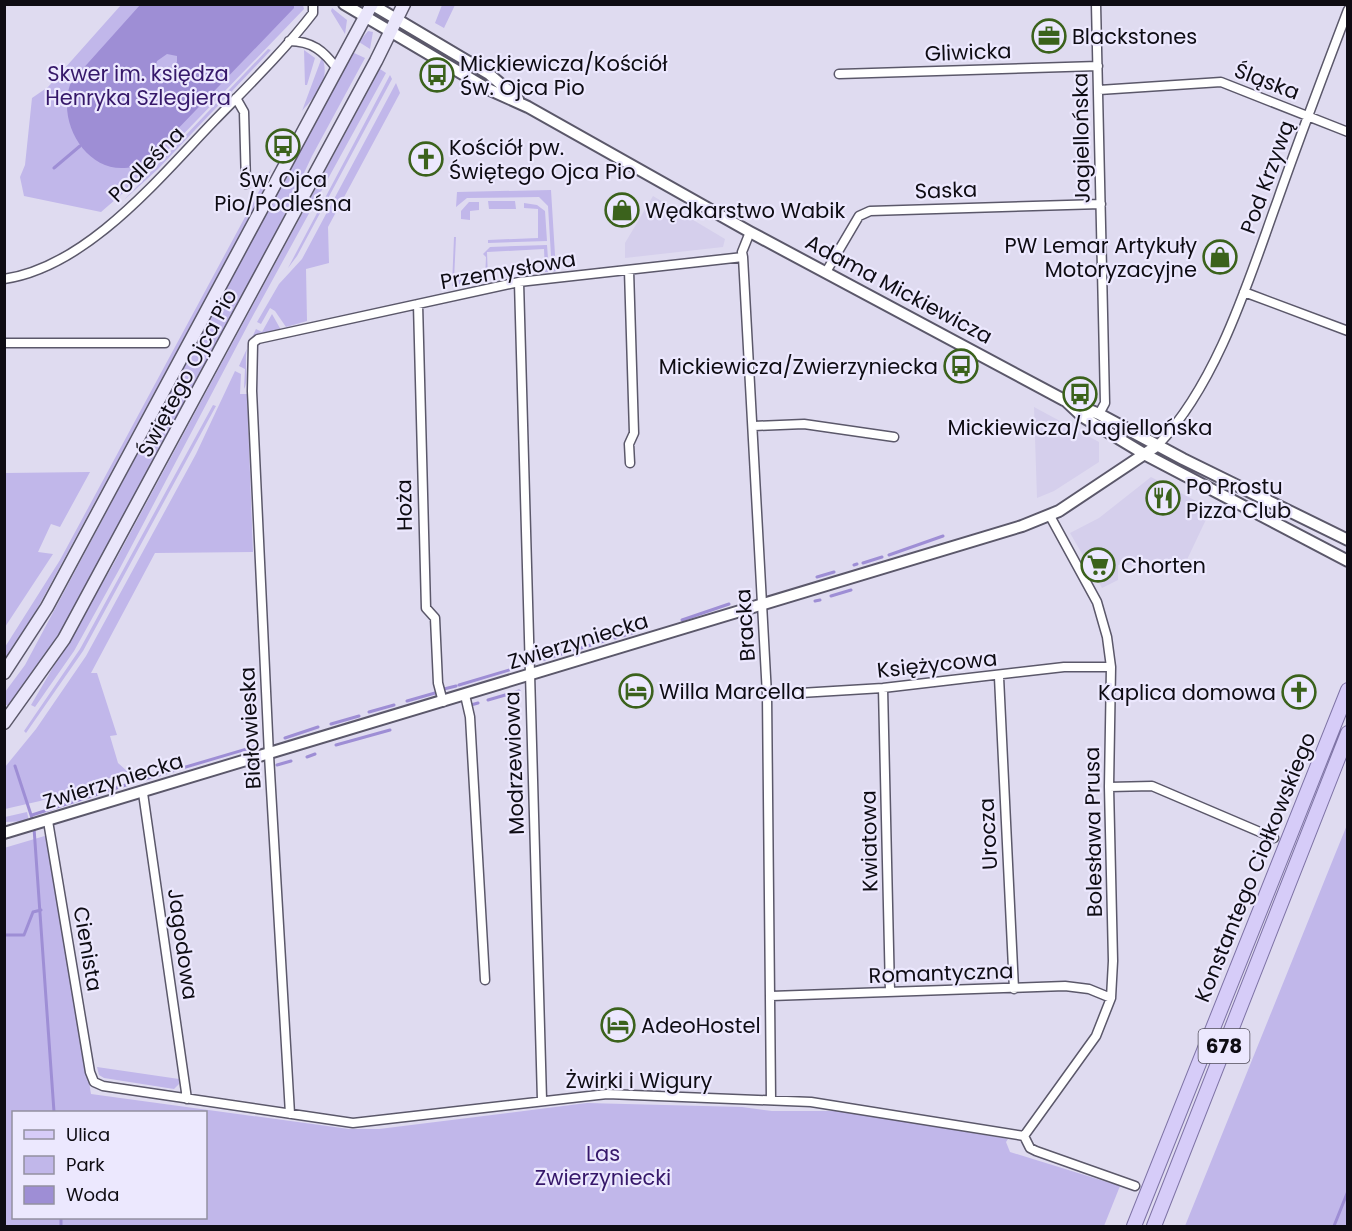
<svg xmlns="http://www.w3.org/2000/svg" width="1352" height="1231" viewBox="0 0 1352 1231" font-family="Poppins,sans-serif">
	<style>
		.built { fill: #d5cfec }
		.green { fill: #c1b7ea; fill-rule: evenodd }
		.water { fill: #9e8ed5; fill-rule: evenodd }
		.lines { fill: none; stroke-linecap: round; stroke-linejoin: round }
		.stream { stroke: #9e8ed5; stroke-width: 3 }
		.minor-casing { stroke: #5b586a; stroke-width: 11 }
		.tertiary-casing { stroke: #5b586a; stroke-width: 14 }
		.secondary-casing { stroke: #5b586a; stroke-width: 15 }
		.primary-casing { stroke: #7e73a5; stroke-width: 16 }
		.minor { stroke: #fff; stroke-width: 8 }
		.tertiary { stroke: #fff; stroke-width: 10 }
		.secondary { stroke: #eae6fb; stroke-width: 12 }
		.primary { stroke: #d6ccf8; stroke-width: 14 }
		.labels { text-anchor: middle; dominant-baseline: central; stroke-width: 4.5; stroke-linejoin: round; paint-order: stroke }
		.shield { fill: #ece8fe; stroke: #514e5a; stroke-width: 1.5 }
		.shield-label { font-size: 20px; font-weight: bold; fill: #0e0c13 }
		.poi-label { font-size: 21px; fill: #0e0c13; stroke: #ece8fe; text-anchor: start }
		.street-label { font-size: 21px; fill: #0e0c13; stroke: #ece8fe }
		.park-label { font-size: 21px; fill: #36186a; stroke: #ece8fe }
	</style>
	<rect width="100%" height="100%" fill="#dfdbf0"/>
	<path class="built" d="M653 196 725 239 723 247 625 258V243Z
		M1034 407 1099 442V462L1054 491 1037 498Z
		M1151 477 1211 509 1184 566 1118 565V580L1102 588 1070 533 1099 518Z"/>
	<path class="green" d="M121 5H303L304 9 145 174 101 212 24 196 20 177 25 165 32 98 48 87Z
		M442 5H455L444 28 435 23Z
		M332 8 347 20 345 34 331 11Z
		M368 31 373 32 370 49 359 42Z
		M268 49 271 50 158 169 124 200Z
		M304 50 315 58 307 85H305Z
		M352 52 365 58 312 156 267 252 51 649 12 705H5V692L25 665Z
		M322 57C331 80 316 95 302 111Z
		M380 69 386 73 250 321 120 568 74 651 35 707 31 705 113 565Z
		M390 75 392 79 297 256 288 268Z
		M396 83 400 93 328 227 329 263 306 269 307 321 286 327 275 311 270 308 261 324 257 322 279 284 302 259Z
		M271 169 266 186 30 622 5 661V647L60 560Z
		M551 190 556 271 552 272 548 206 539 197 467 198 456 207 457 192Z
		M515 201 516 209H489L488 201Z
		M469 202H479V210L470 211V220L461 219V211Z
		M524 203 537 205 545 211 547 241 488 243V240L538 238V209L524 208Z
		M454 237H456L454 280H465V283L452 286Z
		M547 245 549 272H545L544 249 487 252 488 279H485L486 257 483 254 490 247Z
		M272 314 281 330C273 332 260 332 254 337 239 348 251 378 244 389L245 369 239 366 256 329 262 332Z
		M235 371 241 374 240 394H247L253 552 155 553 91 673H97L117 735 110 736 118 763 128 772 40 801 5 809V767L36 729 86 656 196 454Z
		M213 405 216 406 83 651 26 733 24 731 80 649Z
		M90 472 60 527 51 524 38 552 53 554 5 627V473Z
		M27 812 29 821 5 822V817Z
		M1347 825V1226H1185L1336 852Z
		M48 835 91 1094 349 1129H379L587 1103 742 1107 772 1111H844L1008 1139 1006 1142 1010 1152 1120 1186 1104 1226H5L4 848ZM14 1112H206V1218H14Z
		M97 1067 179 1079V1084L174 1089 104 1078 99 1075Z"/>
	<path class="water" d="M140 5 294 4V8L147 161C97 189 53 128 71 82ZM167 54 177 56V62L165 76H156L154 71 157 61Z"/>
	<g class="lines">
		<path class="stream" d="M54 168 80 146
			M889 555 943 536
			M863 563 882 557
			M854 565 857 564
			M817 577 834 572
			M831 596 851 590
			M815 601 820 600
			M682 620 729 604
			M615 638 635 632
			M598 643 606 640
			M541 660 591 645
			M459 685 519 667
			M444 689 456 686
			M488 700 519 691
			M407 701 435 693
			M471 705 478 703
			M369 712 394 705
			M331 724 359 716
			M285 738 318 727
			M336 745 390 730
			M307 757 315 754
			M277 765 291 761
			M15 766 33 821
			M145 779 257 746
			M32 815 132 783
			M34 828 54 1112
			M4 935H24L33 912 41 910
			M61 1218V1226
			M1334 1226 1348 1191"/>
		<g class="minor-casing">
			<path id="minor" d="M1096 4 1105 403 1099 414
				M289 41C312 41 324 51 337 69
				M839 74 1098 66
				M1099 90 1221 82 1348 132
				M236 98 244 112 246 184
				M743 257 767 695 771 1099
				M629 270 634 433 629 444 630 463
				M826 272 859 216 870 211 1101 204
				M4 279C87 267 159 178 214 121 248 86 283 52 313 13V4
				M519 282 542 1100
				M1244 292 1348 331
				M418 304 426 608 435 618 438 683 443 702
				M4 343H165
				M754 426 804 424 894 437
				M1158 445C1218 382 1249 279 1278 199 1300 136 1324 73 1348 10
				M999 677 1014 989
				M883 688 890 992
				M465 695 470 717 485 980
				M767 695 883 688 1064 667H1111
				M1109 787 1152 786 1274 838
				M143 793 187 1099
				M48 821 90 1072 94 1082 103 1086 353 1123 607 1094 811 1102 1024 1136 1030 1148 1036 1151 1135 1186
				M771 996 1065 986 1089 989 1111 998
				M290 1114 269 755 252 391 253 343 258 339 519 282 743 257 742 252 750 232
				M1024 1136 1096 1036 1111 998 1113 961 1109 787 1111 667 1107 637 1097 602 1050 516"/>
		</g>
		<g class="tertiary-casing">
			<path id="tertiary" d="M344 4 488 89 528 107 750 232 1064 400 1099 414 1183 459 1348 540
				M371 4 489 74 518 99
				M1067 402 1083 417 1146 455 1348 561
				M4 833 1022 526 1059 511 1158 445"/>
		</g>
		<g class="secondary-casing">
			<path id="secondary" d="M4 673 47 607 372 4
				M4 723 64 639 376 61 404 4"/>
		</g>
		<g class="primary-casing">
			<path id="primary" d="M1134 1226 1348 690
				M1154 1226 1348 733"/>
		</g>
		<use href="#minor" class="minor"/>
		<use href="#tertiary" class="tertiary"/>
		<use href="#secondary" class="secondary"/>
		<use href="#primary" class="primary"/>
	</g>
	<defs>
		<g id="office-ring" transform="scale(1.725)"><circle r="9.5" fill="#ece8fe" stroke="#3b621c" stroke-width="1.5"/><path d="M-6-3h4V-5.5h4V-3h4V5H-6ZM-1-4.5V-3h2v-1.5ZM-6 0V1H6V0Z" fill="#3b621c"/></g>
		<g id="bus-ring" transform="scale(1.725)"><circle r="9.5" fill="#ece8fe" stroke="#3b621c" stroke-width="1.5"/><path d="M-5-6H5V4H4V6H2V4H-2V6H-4V4H-5ZM-3.5-4V0h7V-4ZM-3.5 1.2v1.5H-2V1.2ZM2 1.2v1.5H3.5V1.2Z" fill="#3b621c"/></g>
		<g id="church-ring" transform="scale(1.725)"><circle r="9.5" fill="#ece8fe" stroke="#3b621c" stroke-width="1.5"/><path d="M-1.2-6h2.4v3.5h3.3v2.4h-3.3V6h-2.4V-.1h-3.3v-2.4h3.3Z" fill="#3b621c"/></g>
		<g id="shop-ring" transform="scale(1.725)"><circle r="9.5" fill="#ece8fe" stroke="#3b621c" stroke-width="1.5"/><path d="M-5-2.5h2.3a2.7 3.5 0 0 1 5.4 0H5L5.5 6h-11ZM-1.5-2.5h3a1.5 2.3 0 0 0-3 0Z" fill="#3b621c"/></g>
		<g id="restaurant-ring" transform="scale(1.725)"><circle r="9.5" fill="#ece8fe" stroke="#3b621c" stroke-width="1.5"/><path d="M-5-6h1v4h1v-4h1v4h1v-4h1v5L-1.5 .5V6h-2V.5L-5-1ZM5-6V6H3V1.5H1.5Q1.5-4 5-6Z" fill="#3b621c"/></g>
		<g id="supermarket-ring" transform="scale(1.725)"><circle r="9.5" fill="#ece8fe" stroke="#3b621c" stroke-width="1.5"/><path d="M-6-5.5h2.5l.6 2H6L4.5 2H-2.5L-4.4-4H-6ZM-1.5 3.2a1.3 1.3 0 1 0 .1 0ZM3 3.2a1.3 1.3 0 1 0 .1 0Z" fill="#3b621c"/></g>
		<g id="hotel-ring" transform="scale(1.725)"><circle r="9.5" fill="#ece8fe" stroke="#3b621c" stroke-width="1.5"/><path d="M-6-4.5h1.5V1H6V5H4.5V3h-9V5H-6ZM-4 0a1.8 1.8 0 1 1 3.6 0ZM.5 0V-2.5h3Q6-2.5 6 0Z" fill="#3b621c"/></g>
	</defs>
	<g fill-rule="evenodd">
		<use href="#office-ring" x="1049" y="36"/>
		<use href="#bus-ring" x="437" y="75"/>
		<use href="#bus-ring" x="283" y="146"/>
		<use href="#church-ring" x="426" y="159"/>
		<use href="#shop-ring" x="622" y="210"/>
		<use href="#shop-ring" x="1220" y="257"/>
		<use href="#bus-ring" x="961" y="366"/>
		<use href="#bus-ring" x="1080" y="394"/>
		<use href="#restaurant-ring" x="1163" y="498"/>
		<use href="#supermarket-ring" x="1098" y="565"/>
		<use href="#hotel-ring" x="636" y="691"/>
		<use href="#church-ring" x="1299" y="692"/>
		<use href="#hotel-ring" x="618" y="1025"/>
	</g>
	<g class="labels">
		<rect class="shield" x="1198.5" y="1029" width="51" height="34" rx="4.5"/>
		<g class="shield-label">
			<text x="1224" y="1046">678</text>
		</g>
		<g class="poi-label">
			<text x="1072" y="36">Blackstones</text>
			<text x="460" y="63">Mickiewicza/Kościół<tspan x="460" dy="24">Św. Ojca Pio</tspan></text>
			<text x="449" y="147">Kościół pw.<tspan x="449" dy="24">Świętego Ojca Pio</tspan></text>
			<text x="283" y="179" text-anchor="middle">Św. Ojca<tspan x="283" dy="24">Pio/Podleśna</tspan></text>
			<text x="645" y="210">Wędkarstwo Wabik</text>
			<text x="1197" y="245" text-anchor="end">PW Lemar Artykuły<tspan x="1197" dy="24">Motoryzacyjne</tspan></text>
			<text x="938" y="366" text-anchor="end">Mickiewicza/Zwierzyniecka</text>
			<text x="1080" y="427" text-anchor="middle">Mickiewicza/Jagiellońska</text>
			<text x="1186" y="486">Po Prostu<tspan x="1186" dy="24">Pizza Club</tspan></text>
			<text x="1121" y="565">Chorten</text>
			<text x="659" y="691">Willa Marcella</text>
			<text x="1276" y="692" text-anchor="end">Kaplica domowa</text>
			<text x="641" y="1025">AdeoHostel</text>
		</g>
		<g class="street-label">
			<text transform="translate(968 52) rotate(-2)">Gliwicka</text>
			<text transform="translate(1267 81) rotate(21)">Śląska</text>
			<text transform="translate(1081 138) rotate(-91)">Jagiellońska</text>
			<text transform="translate(146 164) rotate(-45)">Podleśna</text>
			<text transform="translate(1267 177) rotate(-70)">Pod Krzywą</text>
			<text transform="translate(946 190) rotate(-2)">Saska</text>
			<text transform="translate(508 270) rotate(-10)">Przemysłowa</text>
			<text transform="translate(899 289) rotate(28)">Adama Mickiewicza</text>
			<text transform="translate(187 373) rotate(-62)">Świętego Ojca Pio</text>
			<text transform="translate(404 505) rotate(-91)">Hoża</text>
			<text transform="translate(745 625) rotate(-94)">Bracka</text>
			<text transform="translate(578 641) rotate(-17)">Zwierzyniecka</text>
			<text transform="translate(937 664) rotate(-6)">Księżycowa</text>
			<text transform="translate(250 728) rotate(-93)">Białowieska</text>
			<text transform="translate(514 763) rotate(-92)">Modrzewiowa</text>
			<text transform="translate(113 781) rotate(-17)">Zwierzyniecka</text>
			<text transform="translate(1093 832) rotate(-91)">Bolesława Prusa</text>
			<text transform="translate(988 834) rotate(-93)">Urocza</text>
			<text transform="translate(869 841) rotate(-91)">Kwiatowa</text>
			<text transform="translate(1255 867) rotate(-68)">Konstantego Ciołkowskiego</text>
			<text transform="translate(183 944) rotate(82)">Jagodowa</text>
			<text transform="translate(88 949) rotate(80)">Cienista</text>
			<text transform="translate(941 973) rotate(-2)">Romantyczna</text>
			<text x="639" y="1080">Żwirki i Wigury</text>
		</g>
		<g class="park-label">
			<text x="138" y="73">Skwer im. księdza<tspan x="138" dy="24">Henryka Szlegiera</tspan></text>
			<text x="603" y="1153">Las<tspan x="603" dy="24">Zwierzyniecki</tspan></text>
		</g>
	</g>
	<rect width="1352" height="1231" fill="none" stroke="#0e0c13" stroke-width="12"/>
	<rect x="12" y="1111" width="195" height="108" fill="#ece8fe" stroke="#9390a0" stroke-width="1.5"/>
	<rect x="24" y="1130" width="30" height="9" fill="#d6ccf8" stroke="#9390a0" stroke-width="1.5"/>
	<text x="66" y="1141" font-size="18" fill="#0e0c13">Ulica</text>
	<rect x="24" y="1156" width="30" height="18" fill="#c1b7ea" stroke="#9390a0" stroke-width="1.5"/>
	<text x="66" y="1171" font-size="18" fill="#0e0c13">Park</text>
	<rect x="24" y="1186" width="30" height="18" fill="#9e8ed5" stroke="#9390a0" stroke-width="1.5"/>
	<text x="66" y="1201" font-size="18" fill="#0e0c13">Woda</text>
</svg>
